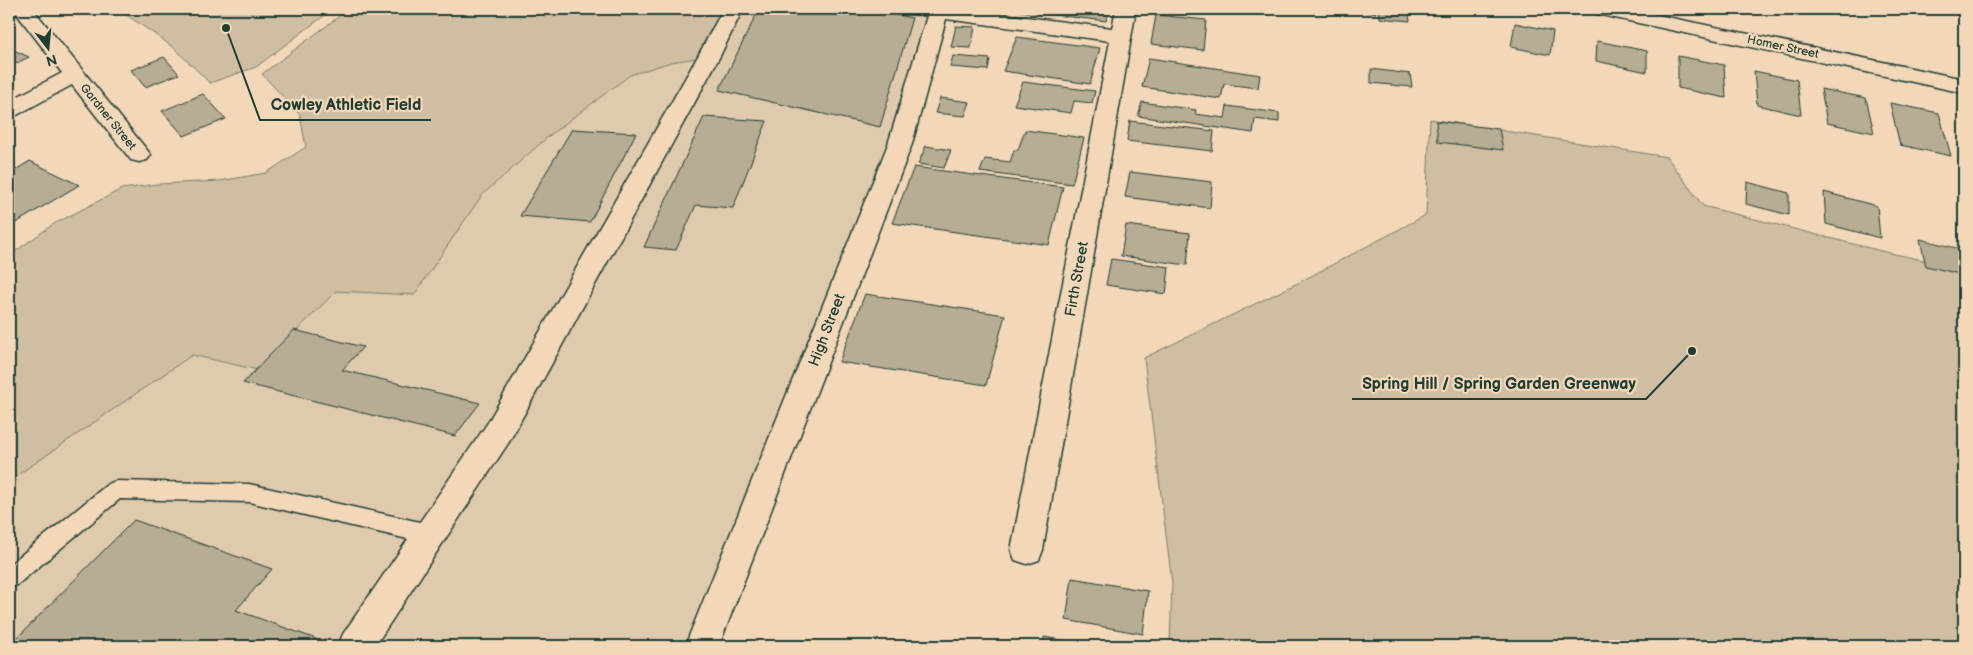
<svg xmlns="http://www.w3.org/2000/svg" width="1973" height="655" viewBox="0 0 1973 655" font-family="'Balsamiq Sans',sans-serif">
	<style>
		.built { fill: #e0caae }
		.green { fill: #d0bea3; stroke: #787e6c }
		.building { fill: #b7ac94; stroke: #1f3d34 }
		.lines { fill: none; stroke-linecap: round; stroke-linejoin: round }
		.lane-casing { stroke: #1f3d34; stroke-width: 3 }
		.street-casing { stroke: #1f3d34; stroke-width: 3 }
		.secondary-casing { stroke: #1f3d34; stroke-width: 3 }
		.lane { fill: #f2d7b9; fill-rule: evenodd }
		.street { fill: #f2d7b9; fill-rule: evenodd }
		.secondary { fill: #f2d7b9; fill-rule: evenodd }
		.labels { text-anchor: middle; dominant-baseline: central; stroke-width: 4.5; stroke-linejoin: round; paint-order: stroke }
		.far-street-label { font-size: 12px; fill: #1f3d34; stroke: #f2d7b9 }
		.street-label { font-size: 15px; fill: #1f3d34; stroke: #f2d7b9 }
		.leader { fill: none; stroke: #1f3d34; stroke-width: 2 }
		.callout-dot { fill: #1f3d34; stroke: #f2d7b9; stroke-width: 2 }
		.callout-label { font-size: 16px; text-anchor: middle; font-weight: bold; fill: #1f3d34; stroke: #f2d7b9; stroke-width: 4.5; stroke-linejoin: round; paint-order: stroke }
	</style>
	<rect width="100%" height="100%" fill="#f2d7b9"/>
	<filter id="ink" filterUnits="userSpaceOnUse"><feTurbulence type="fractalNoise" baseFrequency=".02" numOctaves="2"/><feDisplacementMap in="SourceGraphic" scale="10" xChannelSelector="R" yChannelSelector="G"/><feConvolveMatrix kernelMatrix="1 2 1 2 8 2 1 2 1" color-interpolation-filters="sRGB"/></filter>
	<g filter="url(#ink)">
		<path class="built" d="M733 9H918L938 13 900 144 702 646H9V481L192 355 258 370 336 291 414 295 482 195 550 135 630 75 671 62 709 56Z"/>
		<path class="green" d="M118 9H333L256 67 210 83 173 47Z
			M349 9H733L709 56 671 62 630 75 550 135 482 195 414 295 336 291 258 370 192 355 9 481V256L52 225 122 189 158 184 220 181 266 173 306 147 300 115 262 74Z
			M1430 119 1667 157 1703 206 1881 251 1964 269V646H1170L1172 583 1144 358 1298 283 1426 215Z"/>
		<path class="building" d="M759 9H871L912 18 880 127 719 90Z
			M1002 9H1110L1106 21Z
			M1349 9H1375L1376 13 1349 10Z
			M1379 9H1408L1410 21 1380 18Z
			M1156 15 1206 20 1203 50 1151 44Z
			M1515 23 1553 31 1550 55 1511 47Z
			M956 26 975 27 971 48 951 47Z
			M1017 37 1100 48 1090 84 1003 71Z
			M1597 41 1647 51V72L1596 61Z
			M9 48 29 57 9 67Z
			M953 56 990 59 988 70 950 67Z
			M1678 56 1724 65 1726 98 1678 88Z
			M164 57 179 74 145 87 131 70Z
			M1149 58 1260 75 1258 88 1224 84 1221 99 1142 87Z
			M1371 69 1410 74 1412 87 1371 83Z
			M1754 71 1797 80 1801 115 1757 105Z
			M1023 82 1095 91 1092 103 1074 101 1071 113 1014 105Z
			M1821 89 1866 98 1874 133 1827 123Z
			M203 94 226 119 184 136 162 111Z
			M940 98 970 102 965 116 935 113Z
			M1142 102 1196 110 1195 114 1225 118 1227 106 1279 113V122L1255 119 1253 133 1138 116Z
			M1890 103 1939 113 1951 156 1900 145Z
			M704 117 767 121 733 208 696 205 676 250 644 247Z
			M1130 121 1214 131 1212 151 1127 141Z
			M1436 121 1499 129 1503 150 1438 142Z
			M572 129 636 133 590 222 520 216Z
			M1025 130 1084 138 1072 184 980 172 985 159 1010 162 1014 150H1018Z
			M926 146 951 150 944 168 918 164Z
			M30 161 79 185 9 227V174Z
			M914 167 1063 187 1049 245 892 223Z
			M1130 172 1212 182 1210 208 1125 197Z
			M1747 182 1789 193V215L1746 204Z
			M1824 192 1877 206 1880 238 1826 224Z
			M1126 225 1190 233 1187 265 1121 256Z
			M1920 239 1960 249 1964 263V275L1926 266Z
			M1111 259 1169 267 1166 294 1106 285Z
			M865 294 1005 315 986 385 839 362Z
			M294 330 363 347 342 370 480 403 455 436 243 383Z
			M134 520 272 569 236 610 316 639 310 646H9Z
			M1072 578 1148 591 1143 634 1066 620Z
			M1044 637 1096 646H1043Z"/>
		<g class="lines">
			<g class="lane-casing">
				<path id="lane" d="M116 481 249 484 429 524 437 527 440 534 437 541 429 544 249 502 120 499 17 585 9 588V565L108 484Z"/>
			</g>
			<g class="street-casing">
				<path id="street" d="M13 9H33L147 150 151 155 147 160 139 162 131 160 72 85 17 115 9 117V101L62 73Z
					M908 9H962L1112 28 1116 9H1136L1043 550 1039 560 1027 564 1015 560 1011 550 1110 41 946 19 912 144 719 646H685L888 144 927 16 911 13Z
					M1591 9H1629L1964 79V93L1601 15 1594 13Z"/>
			</g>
			<g class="secondary-casing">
				<path id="secondary" d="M723 9H743L720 56 509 442 375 646H338L343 634 487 424 698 56Z"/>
			</g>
			<use href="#lane" class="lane"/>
			<use href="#street" class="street"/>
			<use href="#secondary" class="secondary"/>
		</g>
	</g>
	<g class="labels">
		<g class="far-street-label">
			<text transform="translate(1783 47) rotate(12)">Homer Street</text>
			<text transform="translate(108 117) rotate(51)">Gardner Street</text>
		</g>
		<g class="street-label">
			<text transform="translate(1077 279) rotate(-80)">Firth Street</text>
			<text transform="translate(827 330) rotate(-69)">High Street</text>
		</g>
	</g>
	<path class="leader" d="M226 28L260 120H431M1692 351L1646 399H1352"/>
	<g class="callout-dot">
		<circle cx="226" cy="28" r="5"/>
		<circle cx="1692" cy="351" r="5"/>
	</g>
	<g class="callout-label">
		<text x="346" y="110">Cowley Athletic Field</text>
		<text x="1499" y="389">Spring Hill / Spring Garden Greenway</text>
	</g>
	<rect width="1973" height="655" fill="none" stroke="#f2d7b9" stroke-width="30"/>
	<rect x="15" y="15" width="1943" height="625" fill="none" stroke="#1f3d34" stroke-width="2" filter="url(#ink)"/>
	<g transform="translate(48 48) rotate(164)" stroke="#f2d7b9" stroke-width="4" paint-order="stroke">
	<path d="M0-4L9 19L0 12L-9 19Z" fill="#1f3d34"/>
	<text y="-8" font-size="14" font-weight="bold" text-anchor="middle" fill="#1f3d34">N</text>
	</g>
</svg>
